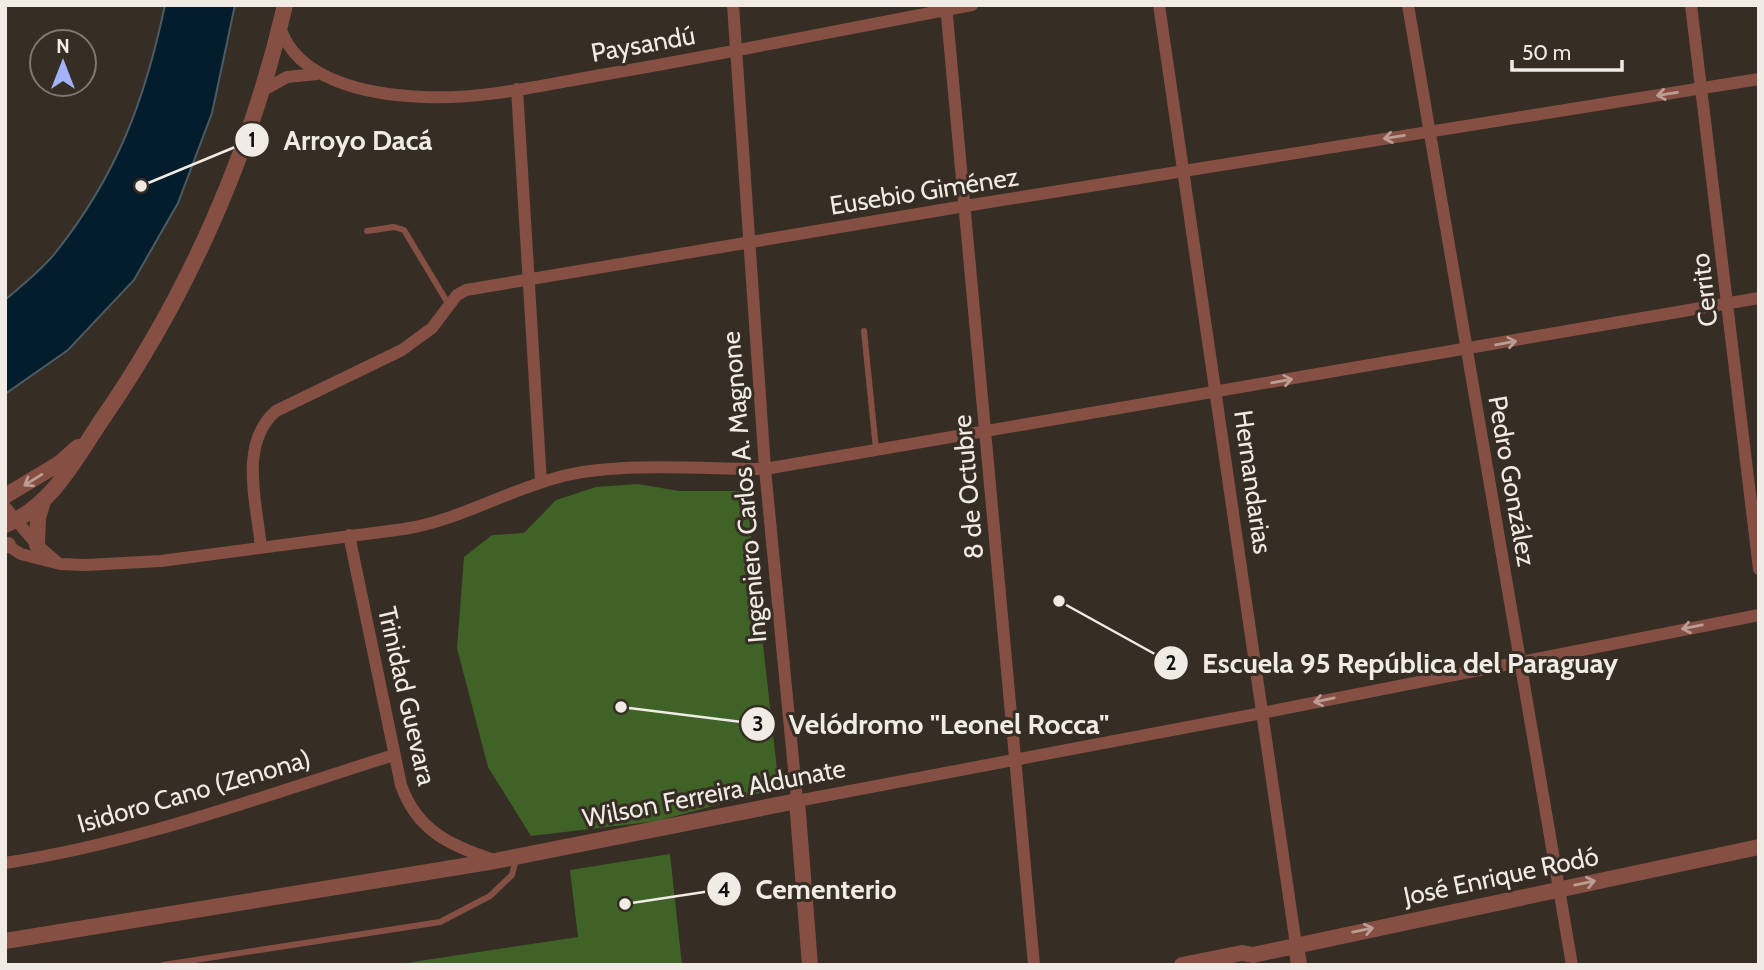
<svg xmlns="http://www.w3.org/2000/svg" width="1764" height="970" viewBox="0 0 1764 970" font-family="Cabin,sans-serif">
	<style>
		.green { fill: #3f6226 }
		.water { fill: #041d2c; stroke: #4b5b64; stroke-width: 2 }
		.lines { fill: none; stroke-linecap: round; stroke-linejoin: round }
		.service { stroke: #854f44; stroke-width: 6 }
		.minor { stroke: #854f44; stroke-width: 12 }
		.tertiary { stroke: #854f44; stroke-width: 16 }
		.oneway { stroke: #bb9d94 }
		.labels { text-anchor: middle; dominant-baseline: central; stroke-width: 6; stroke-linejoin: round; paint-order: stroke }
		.street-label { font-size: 26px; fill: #f1ebe5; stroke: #362d24 }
		.leader { fill: none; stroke: #f1ebe5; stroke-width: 2.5 }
		.callout-dot { fill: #f1ebe5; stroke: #362d24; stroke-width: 2.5 }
		.mark-label { font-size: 21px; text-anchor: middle; font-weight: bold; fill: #111 }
		.callout-label { font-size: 28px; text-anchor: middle; font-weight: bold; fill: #f1ebe5; stroke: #362d24; stroke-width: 6; stroke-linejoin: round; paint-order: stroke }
	</style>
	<rect width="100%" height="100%" fill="#362d24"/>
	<path class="green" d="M638 484 679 491H746L779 788 658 821 531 836 488 767 457 648 464 557 492 535 524 533 556 500 596 487Z
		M670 854 682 965H393L578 937 570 870Z"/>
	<path class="water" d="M165 5H235L212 113 178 203 134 280 68 350 5 394V300C22 285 42 270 56 252 117 175 145 100 165 5Z"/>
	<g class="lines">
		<path class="service" d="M367 231 394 227 404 230 449 305
			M864 331 876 449
			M163 965 440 922 490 896 512 875 516 859"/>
		<path class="minor" d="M733 5 765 469 797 801 1262 713 1759 615
			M946 5 1034 965
			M1159 5 1296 945
			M1408 5 1572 965
			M1691 5 1759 569
			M280 27C297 82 372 95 423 97 484 100 547 84 607 74 729 53 850 28 972 5
			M517 89 541 482
			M262 91 287 77 317 74
			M5 507 37 545 57 562
			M349 535 401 785C417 831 451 846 494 860
			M5 544 21 554 60 564 86 565 161 561 404 529C461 520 511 488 567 475 622 462 707 469 765 469L1759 298
			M261 548C257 503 238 444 276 411L402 350 432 328 457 295 466 290 965 206 1759 79
			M5 863C138 843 266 795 394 755"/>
		<path class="tertiary" d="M5 496 60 463 78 447
			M5 525C51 507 75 460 101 421 187 297 251 153 285 5
			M5 545H8
			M37 545 38 518 43 501
			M5 941 495 861 797 801 810 965
			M1296 945 1299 965
			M1182 965 1242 953 1253 955 1759 847"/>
	</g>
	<defs><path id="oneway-shaft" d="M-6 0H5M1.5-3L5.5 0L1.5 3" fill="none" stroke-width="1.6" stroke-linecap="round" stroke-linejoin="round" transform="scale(1.75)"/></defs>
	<g class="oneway">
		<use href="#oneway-shaft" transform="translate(1667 94) rotate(171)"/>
		<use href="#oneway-shaft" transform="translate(1394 137) rotate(171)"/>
		<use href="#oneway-shaft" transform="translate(1506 343) rotate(-10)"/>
		<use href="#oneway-shaft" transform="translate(1282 381) rotate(-10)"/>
		<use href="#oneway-shaft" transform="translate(33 480) rotate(148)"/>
		<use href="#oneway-shaft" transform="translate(1692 627) rotate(169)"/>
		<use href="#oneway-shaft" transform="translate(1324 700) rotate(168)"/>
		<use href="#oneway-shaft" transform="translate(1585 883) rotate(-12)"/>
		<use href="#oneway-shaft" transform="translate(1363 930) rotate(-12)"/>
	</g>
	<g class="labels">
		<g class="street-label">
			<text transform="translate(643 44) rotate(-10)">Paysandú</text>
			<text transform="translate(924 191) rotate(-9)">Eusebio Giménez</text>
			<text transform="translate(1704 290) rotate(-97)">Cerrito</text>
			<text transform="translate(1512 481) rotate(80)">Pedro González</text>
			<text transform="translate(1253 482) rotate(82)">Hernandarias</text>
			<text transform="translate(744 487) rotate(-95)">Ingeniero Carlos A. Magnone</text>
			<text transform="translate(968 487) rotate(-95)">8 de Octubre</text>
			<text transform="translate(407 696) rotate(77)">Trinidad Guevara</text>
			<text transform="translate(194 791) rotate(-16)">Isidoro Cano (Zenona)</text>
			<text transform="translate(714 793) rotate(-11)">Wilson Ferreira Aldunate</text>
			<text transform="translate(1501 876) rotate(-12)">José Enrique Rodó</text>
		</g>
	</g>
	<path class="leader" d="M141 186L252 140M1059 601L1171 663M621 707L758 724M625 904L724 889"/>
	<g class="callout-dot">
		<circle cx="141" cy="186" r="7"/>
		<circle cx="1059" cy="601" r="7"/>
		<circle cx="621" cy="707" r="7"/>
		<circle cx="625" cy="904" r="7"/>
		<circle cx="252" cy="140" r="18"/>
		<circle cx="1171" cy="663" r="18"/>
		<circle cx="758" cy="724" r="18"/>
		<circle cx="724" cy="889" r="18"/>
	</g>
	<g class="mark-label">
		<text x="252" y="147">1</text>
		<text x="1171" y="670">2</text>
		<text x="758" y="731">3</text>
		<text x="724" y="897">4</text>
	</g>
	<g class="callout-label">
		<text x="358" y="150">Arroyo Dacá</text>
		<text x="1410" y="673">Escuela 95 República del Paraguay</text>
		<text x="949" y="734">Velódromo "Leonel Rocca"</text>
		<text x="826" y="899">Cementerio</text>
	</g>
	<rect width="1764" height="970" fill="none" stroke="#f1ebe5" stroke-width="14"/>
	<g transform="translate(63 63)"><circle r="33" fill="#362d24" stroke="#817971" stroke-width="2"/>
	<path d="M0-5L12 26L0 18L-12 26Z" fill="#a4b2fc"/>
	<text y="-10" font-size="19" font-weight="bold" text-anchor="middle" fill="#f1ebe5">N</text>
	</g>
	<path d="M1512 60v10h110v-10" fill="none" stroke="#f1ebe5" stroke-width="3.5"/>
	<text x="1522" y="60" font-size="21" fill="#f1ebe5" stroke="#362d24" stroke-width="5" paint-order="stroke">50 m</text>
</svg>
